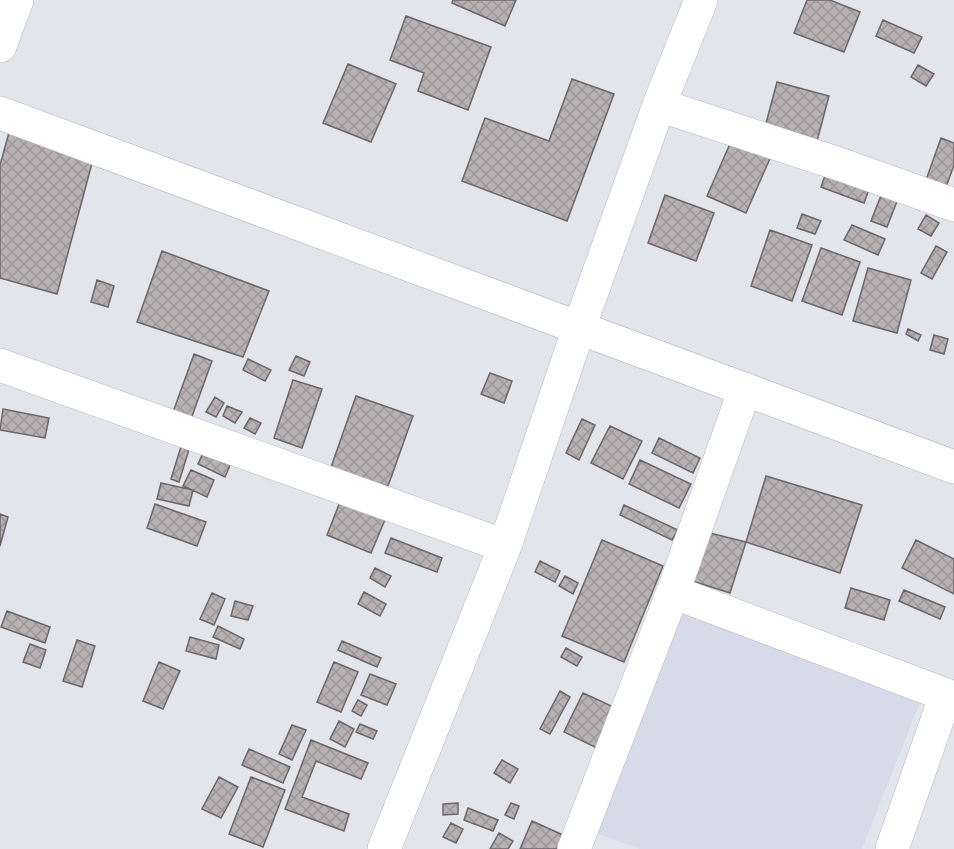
<svg xmlns="http://www.w3.org/2000/svg" width="954" height="849" viewBox="0 0 954 849" font-family="'Open Sans',sans-serif">
	<style>
		.built { fill: #d7dbe9 }
		.building { fill: url(#building-cross-hatch); stroke: #6d6669; stroke-width: 1.5 }
		.lines { fill: none; stroke-linecap: round; stroke-linejoin: round }
		.minor-casing { stroke: #b6b7bf; stroke-width: 34 }
		.tertiary-casing { stroke: #b6b7bf; stroke-width: 34 }
		.minor { stroke: #fff; stroke-width: 33 }
		.tertiary { stroke: #fff; stroke-width: 33 }
	</style>
	<defs>
		<pattern id="building-cross-hatch" width="8" height="8" patternUnits="userSpaceOnUse" patternTransform="scale(1.5)"><rect width="8" height="8" fill="#b8b1b4"/><path d="M0 0l8 8M0 8l8-8" fill="none" stroke="#9d979a"/></pattern>
	</defs>
	<rect width="100%" height="100%" fill="#e3e5ec"/>
	<path class="built" d="M672 603 924 692 862 849H640L587 830Z"/>
	<path class="building" d="M453 0H516L505 26 452 3Z
		M807 0H830L860 12 844 52 794 33Z
		M406 16 491 47 468 110 418 91 424 73 390 60Z
		M883 20 922 37 914 53 876 36Z
		M348 64 396 84 371 142 323 123Z
		M918 65 934 74 926 86 911 77Z
		M572 79 614 94 567 221 462 181 485 118 549 141Z
		M777 82 829 96 817 141 765 127Z
		M10 129 95 152 57 294 0 278V165Z
		M733 137 772 154 746 213 707 196Z
		M941 138 954 143V165L946 187 926 180Z
		M827 170 870 187 864 203 821 187Z
		M882 193 898 199 887 227 871 221Z
		M665 195 714 213 696 261 648 243Z
		M802 214 821 221 815 234 797 228Z
		M926 215 939 223 931 236 918 229Z
		M852 225 885 239 878 255 844 240Z
		M770 230 812 245 792 301 751 286Z
		M936 246 947 252 932 279 921 273Z
		M821 248 860 262 842 315 802 301Z
		M162 251 269 291 243 357 137 322Z
		M868 268 911 280 897 333 853 321Z
		M97 280 114 286 108 307 91 302Z
		M908 329 921 335 918 341 906 334Z
		M934 335 948 339 944 354 930 350Z
		M194 354 212 361 191 419 173 412Z
		M296 356 310 362 304 376 289 370Z
		M248 359 271 370 265 381 243 370Z
		M490 373 512 381 504 403 481 394Z
		M293 380 322 389 302 448 274 438Z
		M356 396 413 416 388 486 330 470Z
		M215 397 224 403 216 417 206 412Z
		M227 406 242 412 235 423 223 416Z
		M3 409 49 418 45 438 0 430Z
		M250 418 261 423 255 434 244 428Z
		M582 419 595 425 579 460 566 453Z
		M610 426 642 441 623 479 591 463Z
		M659 438 700 458 693 473 652 453Z
		M183 440 191 443 179 482 171 479Z
		M204 451 231 463 225 477 198 464Z
		M640 460 691 484 679 508 629 484Z
		M191 470 214 480 207 497 183 486Z
		M766 476 862 505 840 573 746 542Z
		M161 483 193 490 189 506 157 499Z
		M342 497 387 515 371 553 327 535Z
		M155 504 206 522 197 546 147 528Z
		M624 505 678 530 672 540 620 515Z
		M0 514 8 517 0 546Z
		M702 531 746 542 730 593 686 579Z
		M391 538 442 558 437 572 385 553Z
		M602 540 663 566 624 662 562 636Z
		M916 540 954 559V594L902 568Z
		M540 561 560 571 555 582 535 572Z
		M375 568 391 576 385 587 370 578Z
		M565 576 578 583 573 594 559 586Z
		M851 588 890 600 884 620 845 608Z
		M904 590 945 607 940 619 899 601Z
		M364 592 386 604 380 616 358 604Z
		M212 593 225 599 214 625 200 619Z
		M235 601 253 606 248 620 231 616Z
		M7 611 50 627 45 643 1 627Z
		M218 626 244 639 240 649 213 637Z
		M190 637 219 645 216 659 186 651Z
		M77 640 95 646 82 687 63 681Z
		M342 641 381 658 377 667 338 650Z
		M30 644 46 650 40 668 23 662Z
		M566 648 582 657 577 666 561 657Z
		M159 662 180 671 163 709 143 701Z
		M334 662 358 672 341 712 317 702Z
		M370 674 396 684 387 705 361 695Z
		M560 691 570 697 550 734 540 729Z
		M583 693 616 708 597 748 564 732Z
		M358 700 367 705 361 716 352 711Z
		M339 721 354 729 345 747 330 739Z
		M360 724 377 731 373 739 356 732Z
		M292 725 306 730 292 760 279 754Z
		M311 740 368 763 361 779 316 761 302 797 349 814 344 831 285 809Z
		M249 749 290 767 283 783 242 765Z
		M502 760 518 769 510 783 494 773Z
		M219 777 238 787 221 818 202 809Z
		M251 777 285 790 263 847 229 834Z
		M458 803V814L443 815V804Z
		M511 803 519 806 514 819 505 815Z
		M468 808 498 820 493 831 464 820Z
		M532 821 563 835 558 849H520Z
		M451 823 463 829 456 843 443 837Z
		M499 833 513 841 508 849H490Z"/>
	<g class="lines">
		<g class="minor-casing">
			<path id="minor" d="M659 105 842 165 954 205
				M0 365 505 546
				M673 592 946 695
				M384 849 505 546 579 328 659 105 701 0
				M574 849 673 592 745 389
				M892 849 946 695 954 698"/>
		</g>
		<g class="tertiary-casing">
			<path id="tertiary" d="M0 46 17 0
				M0 113 954 467"/>
		</g>
		<use href="#minor" class="minor"/>
		<use href="#tertiary" class="tertiary"/>
	</g>
</svg>
